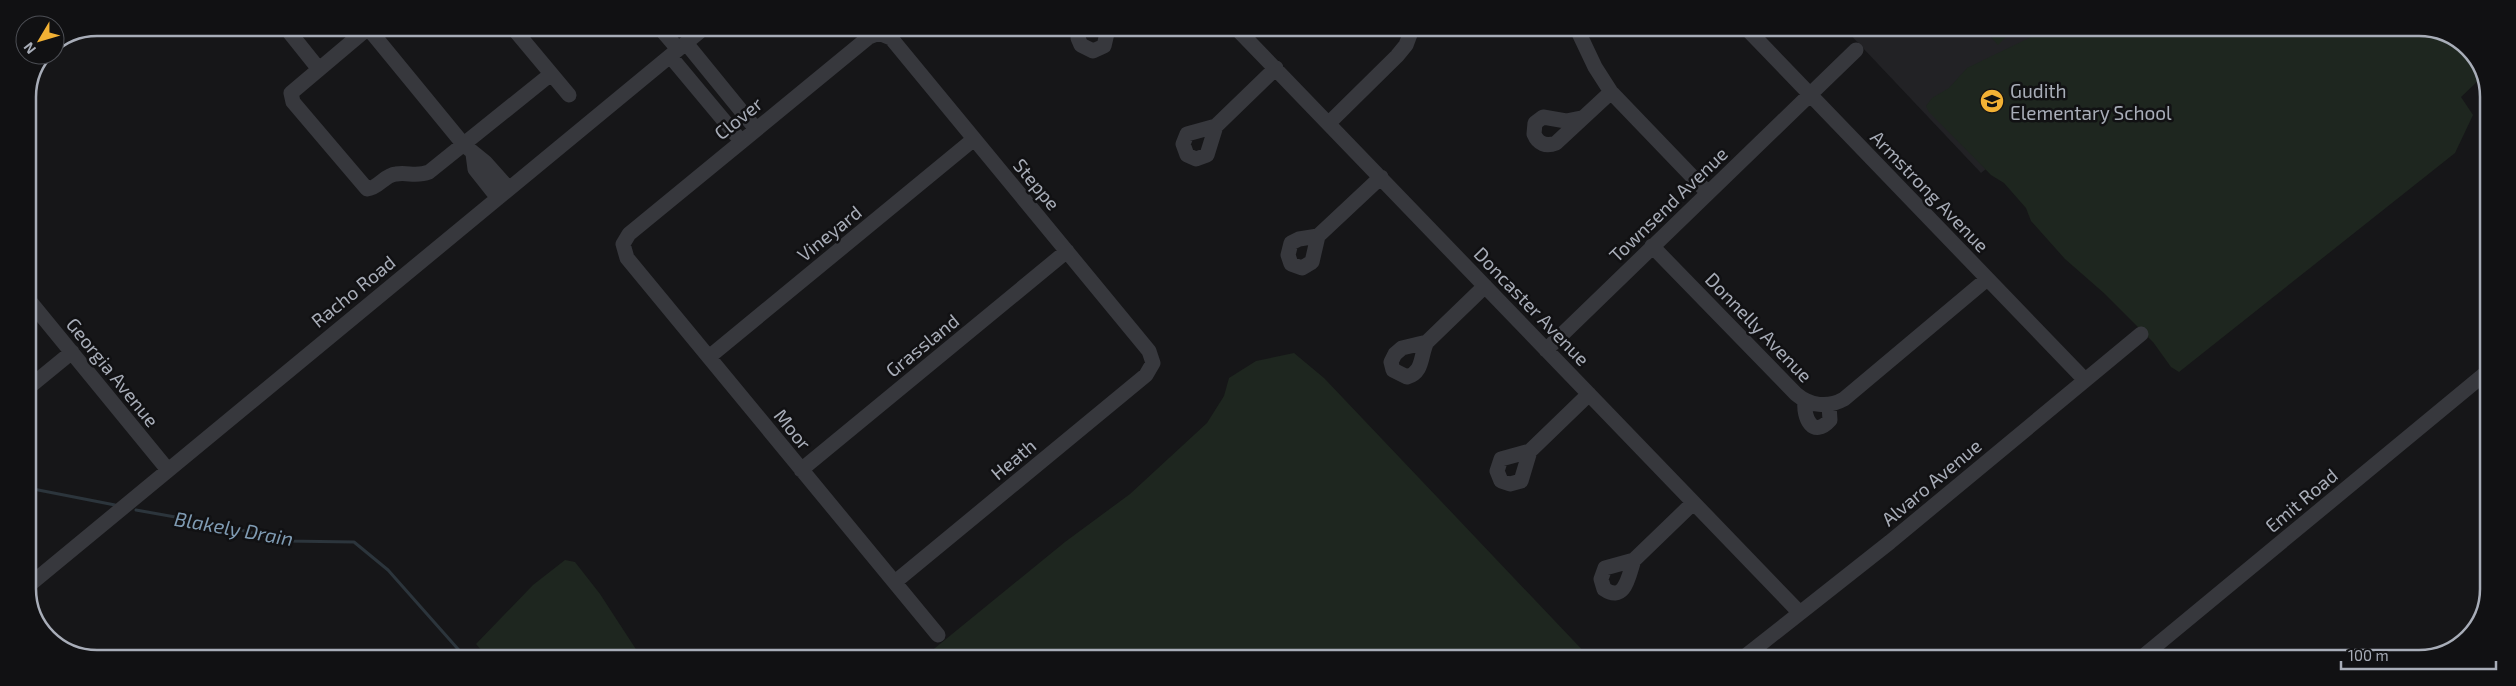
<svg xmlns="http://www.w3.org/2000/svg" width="2516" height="686" viewBox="0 0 2516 686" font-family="'Exo 2',sans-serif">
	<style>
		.built { fill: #222225 }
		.green { fill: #1e261f }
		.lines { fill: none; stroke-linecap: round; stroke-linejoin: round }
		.stream { stroke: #2c353c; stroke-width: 3 }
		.minor { stroke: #37383d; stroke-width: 15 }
		.labels { text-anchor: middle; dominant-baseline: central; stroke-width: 5; stroke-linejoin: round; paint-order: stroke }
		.poi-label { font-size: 19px; fill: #a8adb8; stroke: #111113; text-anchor: start }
		.street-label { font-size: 19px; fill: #a8adb8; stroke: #111113 }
		.water-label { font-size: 20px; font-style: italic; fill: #7f9bb3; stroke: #111113 }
		.rim { fill: none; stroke: #a8adb8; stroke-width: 2.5 }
	</style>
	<rect width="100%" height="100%" fill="#161618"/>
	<path class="built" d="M1845 29 2160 30 1981 173Z"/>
	<path class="green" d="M1983 29H2014L1998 45Z
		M2041 29 2436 30 2471 52 2482 77 2461 97 2473 115 2455 153 2179 372 2171 367 2153 342 2105 294 2065 259 2031 221 2026 208 2004 183 1991 175 1929 112 1926 106 1932 98 1949 88 1967 68 2029 38Z
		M1294 353 1324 378 1590 658 924 657 1065 542 1130 494 1207 423 1224 396 1229 378 1256 361Z
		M565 560 575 562 600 594 641 657H487L476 644 533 585Z"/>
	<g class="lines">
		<path class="stream" d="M28 488 115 505
			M136 510 220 525 286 541 354 542 388 570 465 657"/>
		<path class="minor" d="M286 28 318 68
			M368 28 291 93 293 102 367 189C379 188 384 175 396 174 408 172 416 177 429 172L551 74
			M368 28 464 145 485 162 509 189
			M513 28 569 95
			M660 28 678 49
			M1080 28 1078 38 1081 45 1093 51 1104 46 1108 29
			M1237 29 1799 612
			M1577 29 1595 67 1611 92 1708 193
			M1747 29 2085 380
			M686 43 756 129
			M670 56 741 141
			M1581 118 1566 121 1543 117 1535 123 1534 134C1538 144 1546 147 1556 143L1611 92
			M1329 123 1397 56 1406 45 1412 29
			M1216 126 1187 134 1183 144 1187 155 1196 159 1207 155 1216 126 1276 68
			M473 154 475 169 498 198
			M1318 236 1312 262 1302 268 1291 264 1288 255 1291 243 1299 239 1318 236 1381 177
			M1652 246 1796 394C1810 406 1828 408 1844 399L1987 279
			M28 299 168 470
			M1427 342C1420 355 1424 372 1407 377L1393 370 1391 362 1395 354 1402 348 1427 342 1485 286
			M1546 350 1856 50
			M709 357 974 139
			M28 388 72 352
			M1805 401C1803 418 1813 439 1830 420L1829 405
			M1530 451 1521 481 1510 484 1501 481 1497 471 1501 459 1530 451 1589 394
			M801 470 1067 251
			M1634 560C1629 573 1626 604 1604 589L1601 579 1605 568 1634 560 1693 503
			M895 582 1146 375 1153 363 1149 351 891 38 879 33 869 37 629 234 623 244 627 258 938 635
			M28 586 704 28
			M1743 658 1890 542 2141 334
			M2141 658 2487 372"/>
	</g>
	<defs>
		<g id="school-disc" transform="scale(1.25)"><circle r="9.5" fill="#f2b134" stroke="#111113"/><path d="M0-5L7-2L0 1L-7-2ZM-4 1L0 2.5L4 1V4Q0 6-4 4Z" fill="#111"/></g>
	</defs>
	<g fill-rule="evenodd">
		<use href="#school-disc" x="1992" y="101"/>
	</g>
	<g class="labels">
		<g class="poi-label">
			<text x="2010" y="90">Gudith<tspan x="2010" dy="22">Elementary School</tspan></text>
		</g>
		<g class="street-label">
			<text transform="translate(738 118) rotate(-39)">Clover</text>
			<text transform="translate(1037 184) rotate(50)">Steppe</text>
			<text transform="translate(1930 191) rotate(46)">Armstrong Avenue</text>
			<text transform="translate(1668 204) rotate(-44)">Townsend Avenue</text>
			<text transform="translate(829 233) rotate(-39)">Vineyard</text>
			<text transform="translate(353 291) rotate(-39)">Racho Road</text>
			<text transform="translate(1532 306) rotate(46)">Doncaster Avenue</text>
			<text transform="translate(1759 327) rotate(46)">Donnelly Avenue</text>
			<text transform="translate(922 345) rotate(-39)">Grassland</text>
			<text transform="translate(113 372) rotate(51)">Georgia Avenue</text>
			<text transform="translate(793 429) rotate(51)">Moor</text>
			<text transform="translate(1013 459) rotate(-40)">Heath</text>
			<text transform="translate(1931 482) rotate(-40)">Alvaro Avenue</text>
			<text transform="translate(2301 500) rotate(-40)">Emit Road</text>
		</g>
		<g class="water-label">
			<text transform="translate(234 528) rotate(10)">Blakely Drain</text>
		</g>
	</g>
	<path d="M0 0H2516V686H0ZM97 36H2419A61 61 0 0 1 2480 97V589A61 61 0 0 1 2419 650H97A61 61 0 0 1 36 589V97A61 61 0 0 1 97 36Z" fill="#111113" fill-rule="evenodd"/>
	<path class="rim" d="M97 36H2419A61 61 0 0 1 2480 97V589A61 61 0 0 1 2419 650H97A61 61 0 0 1 36 589V97A61 61 0 0 1 97 36Z"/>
	<g transform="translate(40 40) rotate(232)"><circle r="24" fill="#111113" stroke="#4d4f55"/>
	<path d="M0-4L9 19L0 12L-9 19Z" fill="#f2b134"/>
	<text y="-8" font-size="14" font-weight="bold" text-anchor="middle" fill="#a8adb8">N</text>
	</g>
	<path d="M2341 661v8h155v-8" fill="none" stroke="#a8adb8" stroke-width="2.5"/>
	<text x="2348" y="661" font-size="15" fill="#a8adb8" stroke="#111113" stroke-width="4" paint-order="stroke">100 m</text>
</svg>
